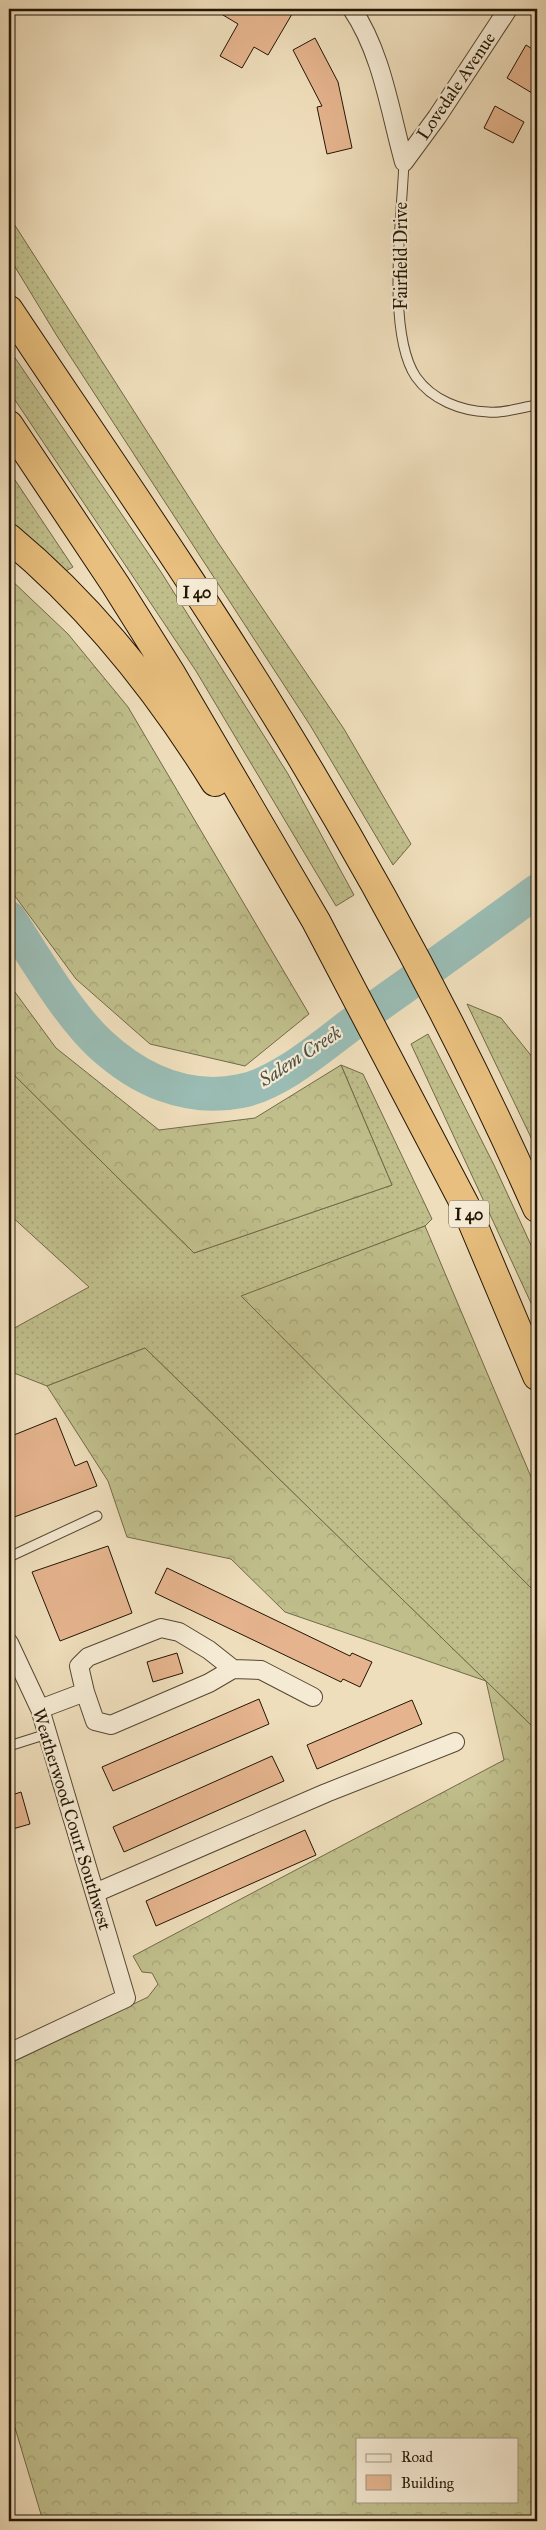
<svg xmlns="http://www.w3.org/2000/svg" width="546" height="2530" viewBox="0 0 546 2530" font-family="'IM FELL Great Primer',serif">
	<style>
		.grass { fill: url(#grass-dots); stroke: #726a48 }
		.forest { fill: url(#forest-crowns); stroke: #726a48; fill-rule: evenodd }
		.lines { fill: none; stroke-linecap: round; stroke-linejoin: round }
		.river { stroke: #9abcb4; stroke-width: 34 }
		.building { fill: #e5b48e; stroke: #231504 }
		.lane-casing { stroke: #564732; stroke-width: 11 }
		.street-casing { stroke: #564732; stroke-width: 20 }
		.highway-casing { stroke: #231504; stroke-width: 30 }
		.lane { stroke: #f5ead3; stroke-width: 9 }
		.street { stroke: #f5ead3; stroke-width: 18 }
		.highway { stroke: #e8bf7e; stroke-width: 28 }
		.labels { text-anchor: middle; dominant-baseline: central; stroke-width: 4.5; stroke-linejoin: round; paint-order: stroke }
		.shield { fill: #f5ead3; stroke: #625542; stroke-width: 1 }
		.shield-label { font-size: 16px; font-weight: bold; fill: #231504 }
		.street-label { font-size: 18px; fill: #231504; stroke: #f5ead3 }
		.water-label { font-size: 19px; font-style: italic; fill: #4d4f42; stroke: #f5ead3 }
	</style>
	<defs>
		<pattern id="grass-dots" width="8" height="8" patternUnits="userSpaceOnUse" patternTransform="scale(1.25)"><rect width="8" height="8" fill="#c0bf8c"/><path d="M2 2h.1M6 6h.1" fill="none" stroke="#a5a377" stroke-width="1.8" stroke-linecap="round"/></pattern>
		<pattern id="forest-crowns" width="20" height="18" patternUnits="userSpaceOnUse" patternTransform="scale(1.25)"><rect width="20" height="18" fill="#c0bf8c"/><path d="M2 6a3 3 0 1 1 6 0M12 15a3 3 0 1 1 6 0" fill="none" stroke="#a5a377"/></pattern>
	</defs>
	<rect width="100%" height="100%" fill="#efdebc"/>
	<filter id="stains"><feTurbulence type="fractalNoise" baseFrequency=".004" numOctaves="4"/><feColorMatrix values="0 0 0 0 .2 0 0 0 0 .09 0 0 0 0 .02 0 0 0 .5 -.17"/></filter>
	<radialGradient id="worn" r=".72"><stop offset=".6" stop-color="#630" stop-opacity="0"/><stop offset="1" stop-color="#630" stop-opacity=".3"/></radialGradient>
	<path class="grass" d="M9 216 217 541 344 729 411 844 393 865 310 725 57 336 9 257Z
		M9 349 161 572 288 774 354 895 336 906 196 671 9 391Z
		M9 471 73 567 64 572 9 524Z
		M467 1004 501 1018 537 1063V1150Z
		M428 1034 494 1165 537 1258V1316L411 1044Z
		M341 1065 363 1074 432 1219 425 1226 242 1296 537 1594V1731L145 1348 47 1386 9 1371V1331L89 1287 9 1214V1070L194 1253 392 1185Z"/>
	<path class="forest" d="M9 578 68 634 128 707 309 1014 245 1066 150 1044 76 979 9 888Z
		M9 984 56 1048 159 1130 255 1118 341 1065 392 1185 194 1253 9 1070Z
		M425 1226 537 1491V1594L241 1296Z
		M145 1348 486 1681 537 1731V2521H43L9 2408V2064L148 1997 158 1984 152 1973 142 1972 133 1956 504 1760 486 1681 285 1612 231 1559 127 1537 108 1481 47 1386ZM357 2439H517V2501H357Z"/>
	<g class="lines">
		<path class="river" d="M9 918C35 957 66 1012 100 1044 139 1080 187 1102 241 1091 281 1083 323 1045 356 1021 417 978 477 935 537 891"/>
	</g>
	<path class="building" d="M213 9H295L268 55 254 47 242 68 220 56 238 24Z
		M315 38 338 82 352 148 327 154 317 107 322 106 293 50Z
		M526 45 537 52V96L507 78Z
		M495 106 524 122 513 143 484 128Z
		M56 1418 75 1466 87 1461 97 1486 9 1519V1437Z
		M108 1546 132 1613 60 1641 32 1572Z
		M167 1568 350 1656 352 1653 372 1662 360 1687 343 1679 341 1682 155 1593Z
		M177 1653 183 1673 153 1682 147 1662Z
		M259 1699 269 1724 113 1791 102 1767Z
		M412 1700 422 1724 317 1769 307 1745Z
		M272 1756 284 1781 124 1852 113 1827Z
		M21 1792 30 1824 9 1830V1796Z
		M305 1830 316 1855 156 1926 146 1901Z"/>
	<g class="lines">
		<g class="lane-casing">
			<path id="lane" d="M404 162C402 215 386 333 416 377 432 400 461 411 488 412 504 414 522 407 537 405
				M9 1557 97 1516
				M9 1746 47 1734"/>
		</g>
		<g class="street-casing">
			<path id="street" d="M352 9C382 53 390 112 404 162
				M404 162 437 117 508 9
				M9 1643 40 1709 126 1998 9 2053
				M85 1692 79 1666 88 1657 161 1628 179 1632 209 1650 233 1669
				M40 1709 85 1692 95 1721 111 1725 209 1683 233 1669 261 1670 313 1697
				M95 1893 326 1793 455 1742"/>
		</g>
		<g class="highway-casing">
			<path id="highway" d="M9 310C99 445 192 579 277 717 374 875 462 1038 537 1208
				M9 425 115 584 172 675 316 921 465 1205 537 1376
				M9 538C92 607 158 690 215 782"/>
		</g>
		<use href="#lane" class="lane"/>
		<use href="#street" class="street"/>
		<use href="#highway" class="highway"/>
	</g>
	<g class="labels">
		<g class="shield">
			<rect x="177" y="578.5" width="40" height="27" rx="4"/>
			<rect x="449" y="1200.5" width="40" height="27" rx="4"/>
		</g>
		<g class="shield-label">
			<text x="197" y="592">I 40</text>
			<text x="469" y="1214">I 40</text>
		</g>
		<g class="street-label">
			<text transform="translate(456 86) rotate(-56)">Lovedale Avenue</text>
			<text transform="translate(401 256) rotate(-90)">Fairfield Drive</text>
			<text transform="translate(72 1819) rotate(73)">Weatherwood Court Southwest</text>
		</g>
		<g class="water-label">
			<text transform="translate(300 1056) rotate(-33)">Salem Creek</text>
		</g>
	</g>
	<rect width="546" height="2530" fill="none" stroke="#efdebc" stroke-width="30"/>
	<rect x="10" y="10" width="526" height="2510" fill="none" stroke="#231504" stroke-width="2.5"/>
	<rect x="15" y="15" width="516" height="2500" fill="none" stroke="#231504"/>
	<rect x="356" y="2438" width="162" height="65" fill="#f5ead3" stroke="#a19580"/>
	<rect x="366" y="2454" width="25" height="8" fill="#f5ead3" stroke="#a19580"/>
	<text x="401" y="2462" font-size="15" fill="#231504">Road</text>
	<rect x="366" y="2475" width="25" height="15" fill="#e5b48e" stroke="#a19580"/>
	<text x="401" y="2488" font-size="15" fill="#231504">Building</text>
	<rect width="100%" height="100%" filter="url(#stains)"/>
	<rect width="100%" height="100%" fill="url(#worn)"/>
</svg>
